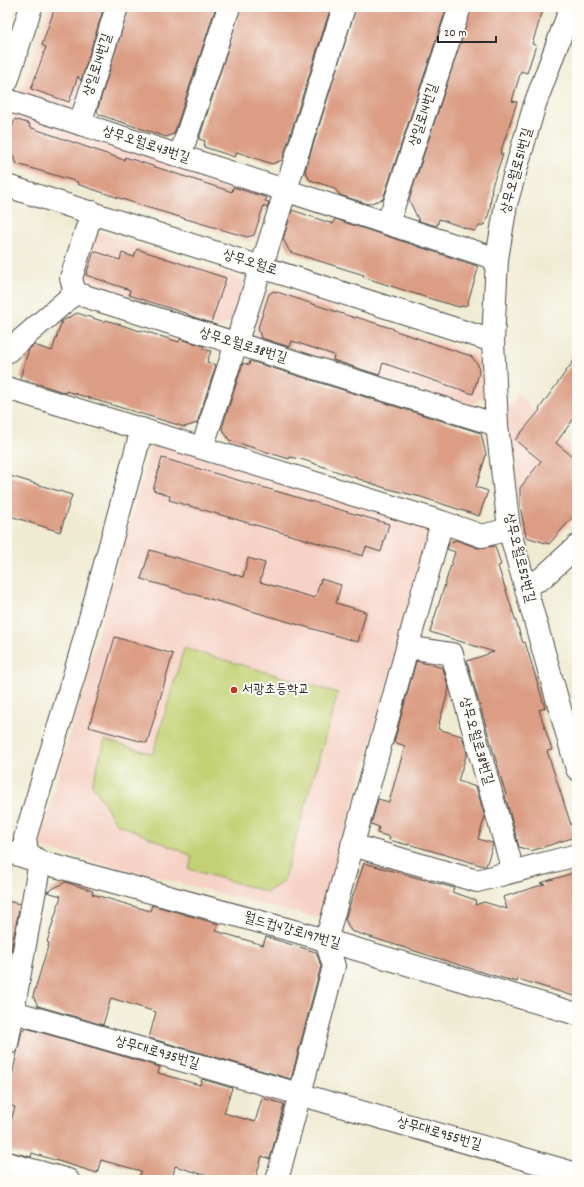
<svg xmlns="http://www.w3.org/2000/svg" width="584" height="1187" viewBox="0 0 584 1187" font-family="Dekko,'Poor Story',sans-serif">
	<style>
		.built { fill: #f6d1c5 }
		.green { fill: #c2d173; stroke: #767e4f }
		.building { fill: #db9d84 }
		.lines { fill: none; stroke-linecap: round; stroke-linejoin: round }
		.minor-casing { stroke: #484844; stroke-width: 24 }
		.minor { stroke: #fff; stroke-width: 22 }
		.poi-dot { fill: #c8321e; stroke: #fdfcf7; stroke-width: 1.5 }
		.labels { text-anchor: middle; dominant-baseline: central; stroke-width: 4; stroke-linejoin: round; paint-order: stroke }
		.street-label { font-size: 14px; fill: #2b2b2b; stroke: #fdfcf7 }
		.poi-label { font-size: 14px; fill: #2b2b2b; stroke: #fdfcf7; text-anchor: start }
	</style>
	<rect width="100%" height="100%" fill="#fdfcf7"/>
	<filter id="ink" filterUnits="userSpaceOnUse"><feTurbulence type="fractalNoise" baseFrequency=".025" numOctaves="2"/><feDisplacementMap in="SourceGraphic" scale="8" xChannelSelector="R" yChannelSelector="G"/><feConvolveMatrix kernelMatrix="1 2 1 2 8 2 1 2 1" color-interpolation-filters="sRGB"/></filter>
	<filter id="wash" filterUnits="userSpaceOnUse"><feTurbulence type="fractalNoise" baseFrequency=".012" numOctaves="4" result="noise"/><feDisplacementMap in="SourceGraphic" scale="16" xChannelSelector="R" yChannelSelector="G"/><feGaussianBlur stdDeviation="0.9" result="paint"/><feColorMatrix in="noise" values="0 0 0 0 0 0 0 0 0 0 0 0 0 0 0 0 0 1.4 0 .05"/><feComposite in="paint" operator="in"/></filter>
	<g filter="url(#wash)">
		<rect width="100%" height="100%" fill="#efebd3"/>
		<path class="built" d="M50 7H106L71 112 21 95Z
			M15 112 265 194 269 200 256 238 247 241 14 166 7 153V136Z
			M96 232 241 279 245 288 234 320 220 328 80 281Z
			M275 288 475 353 484 362 486 381 485 397 469 406 257 338 254 328 266 292Z
			M518 394 577 453V516L549 547 525 539 505 415Z
			M153 441 423 522 429 534 321 919 38 847Z"/>
		<path class="green" d="M184 648 338 693 283 882 267 892 189 869 192 856 116 823 92 784 105 740 153 754Z"/>
		<g id="blocks">
			<path class="building" d="M55 7H104L81 81 78 76 69 102 31 89 46 47 42 45Z
				M129 7H216L174 134 166 137 100 115 97 111Z
				M241 7H331L282 160 272 164 237 152 235 157 204 147 205 141 199 139Z
				M356 7H447L383 199 368 204 340 195 334 188 310 180 305 171Z
				M472 7H544L532 44 536 45 527 73 521 71 512 101 517 102 500 154H503L492 186 490 210 485 224 480 226 474 231 439 219 437 226 419 221 409 200Z
				M15 119 30 124 29 127 124 160 125 157 232 192 233 187 267 198 265 201 269 202 267 209 264 205 254 235 247 237 146 207 77 184 78 182 17 164 7 143Z
				M292 210 333 224 335 219 477 266 478 269 467 305 459 307 428 298 363 277 364 275 290 252 283 239Z
				M137 249 226 278 211 323 188 315V314L129 295 130 290 86 275 94 251 120 260 122 253 134 257Z
				M274 291 355 318 356 317 394 329 393 330 471 356 478 365 479 373 473 394 383 363 379 375 333 360 334 355 292 341 290 347 261 338 258 328 269 294Z
				M77 313 105 322 106 320 140 331 141 330 179 342 180 339 204 346 203 349 211 351 207 362 216 365 197 423 185 427 66 391V393L20 378 29 349 34 345 52 351 62 321Z
				M577 356V414L556 443 577 460V512L549 544 526 537 520 506V488L541 461 515 440 540 410 539 409Z
				M250 361 481 433 486 455 476 487 488 491 479 516 421 497 385 488 301 459 290 457 289 459 229 440 222 428 243 363 249 365Z
				M162 458 389 524 381 552 366 547 363 556 169 500 170 496 153 490Z
				M7 475 72 495 60 532 7 515Z
				M456 540 478 548 495 546 501 565 498 566 523 643 525 642 545 708 539 710 552 750 547 751 575 837 531 851 519 847 505 795H506L467 661 494 652 430 632 455 552 447 549 449 543Z
				M150 550 243 577 248 558 265 563 260 582 315 598 321 579 341 585 336 603 366 612 358 642 141 579Z
				M115 637 173 654 147 743 89 727Z
				M416 661 443 668 449 689 439 723H440L438 729 462 736 467 753 458 781 476 787 485 817 478 839 492 843 493 844 486 866H484L408 844V845L389 840 390 837 377 833 379 827 371 824 378 799 389 802 405 746 394 742Z
				M364 863 454 888 452 892 476 900 475 905 484 902 507 909 503 897 545 884 540 883 577 872V997L518 979 517 982 485 973 351 931 345 919Z
				M65 882 93 891 92 894 150 911 152 905 218 924 216 931 263 945 266 937 316 952 321 966 291 1079 149 1038 156 1012 111 998 103 1025 38 1006 33 996 49 943 47 942 61 896 47 892Z
				M7 901 20 904 11 951H7Z
				M26 1028 160 1067 158 1073 200 1085 202 1079 232 1088 224 1113 255 1122 262 1098 284 1104 270 1159 262 1156 255 1180H221L175 1166 172 1180H139L141 1171 101 1160 97 1173 32 1153 31 1157 7 1151V1134L15 1107 7 1105V1099L22 1030Z"/>
		</g>
	</g>
	<g filter="url(#ink)">
		<use href="#blocks" fill-opacity="0" stroke="#484844" stroke-width="1"/>
		<g class="lines">
			<g class="minor-casing">
				<path id="minor" d="M571 7 535 104 506 204 497 259 493 341 497 425 509 529 577 769
					M7 81 31 7
					M7 100 497 259
					M80 124 117 7
					M180 156 229 7
					M7 186 493 341
					M388 223 460 7
					M75 293 71 278 92 212
					M7 352 75 293 497 425
					M7 388 442 522 326 941 334 966 277 1180
					M202 448 268 246 344 7
					M442 522 482 536 509 529
					M526 585 541 579 577 546
					M407 647 452 654 513 871
					M352 845 477 881 577 855
					M7 851 40 862 294 931 577 1014
					M14 1012 577 1174
					M7 1044 40 862 27 852 25 838 78 662 142 429
					M7 1163 68 1180"/>
			</g>
			<use href="#minor" class="minor"/>
		</g>
	</g>
	<circle class="poi-dot" cx="234" cy="690" r="4"/>
	<g class="labels">
		<g class="street-label">
			<text transform="translate(98 65) rotate(-72)">상일로14번길</text>
			<text transform="translate(424 115) rotate(-72)">상일로14번길</text>
			<text transform="translate(146 145) rotate(18)">상무오월로43번길</text>
			<text transform="translate(517 171) rotate(-75)">상무오월로51번길</text>
			<text transform="translate(250 263) rotate(18)">상무오월로</text>
			<text transform="translate(243 346) rotate(17)">상무오월로38번길</text>
			<text transform="translate(519 558) rotate(76)">상무오월로52번길</text>
			<text transform="translate(476 741) rotate(74)">상무오월로38번길</text>
			<text transform="translate(292 931) rotate(16)">월드컵4강로197번길</text>
			<text transform="translate(157 1053) rotate(16)">상무대로935번길</text>
			<text transform="translate(439 1134) rotate(16)">상무대로955번길</text>
		</g>
		<g class="poi-label">
			<text x="242" y="690">서광초등학교</text>
		</g>
	</g>
	<rect width="584" height="1187" fill="none" stroke="#fdfcf7" stroke-width="24"/>
	<path d="M438 36v6h58v-6" fill="none" stroke="#2b2b2b" stroke-width="2"/>
	<text x="444" y="36" font-size="12" fill="#2b2b2b" stroke="#fdfcf7" stroke-width="3" paint-order="stroke">20 m</text>
</svg>
